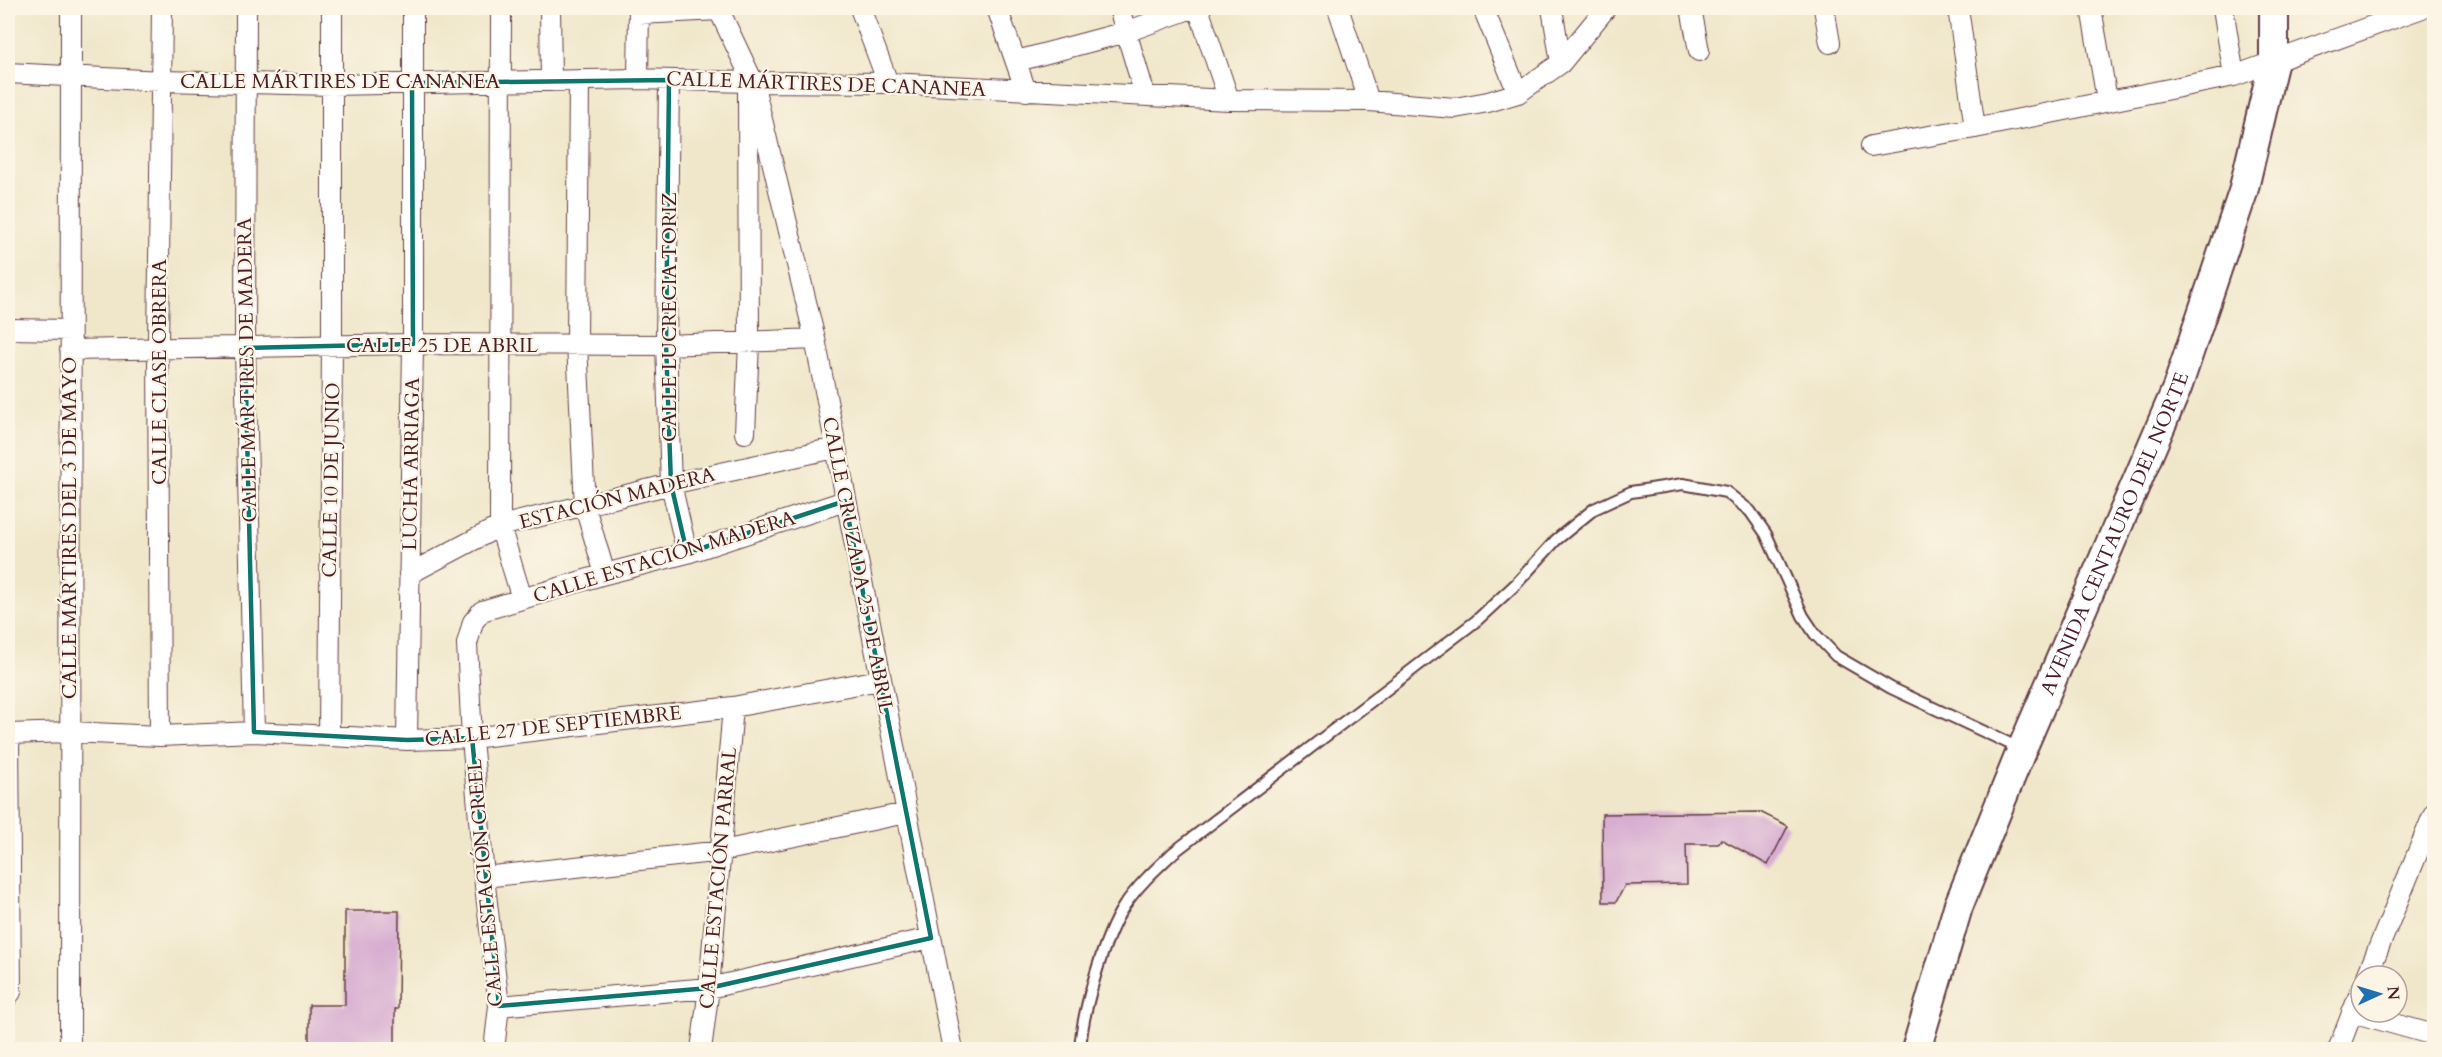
<svg xmlns="http://www.w3.org/2000/svg" width="2442" height="1057" viewBox="0 0 2442 1057" font-family="Cardo,serif">
	<style>
		.building { fill: #d7add1 }
		.lines { fill: none; stroke-linecap: round; stroke-linejoin: round }
		.service-casing { stroke: #633d43; stroke-width: 14 }
		.minor-casing { stroke: #633d43; stroke-width: 22 }
		.secondary-casing { stroke: #633d43; stroke-width: 32 }
		.service { stroke: #fff; stroke-width: 10 }
		.minor { stroke: #fff; stroke-width: 20 }
		.secondary { stroke: #fff; stroke-width: 28 }
		.marked { fill: none; stroke: #0f766e; stroke-width: 4.5; stroke-linejoin: round }
		.labels { text-anchor: middle; dominant-baseline: central; stroke-width: 4.5; stroke-linejoin: round; paint-order: stroke }
		.street-label { font-size: 20px; fill: #4a1f2b; stroke: #fcf5e5 }
	</style>
	<rect width="100%" height="100%" fill="#fcf5e5"/>
	<filter id="ink" filterUnits="userSpaceOnUse"><feTurbulence type="fractalNoise" baseFrequency=".0167" numOctaves="2"/><feDisplacementMap in="SourceGraphic" scale="12" xChannelSelector="R" yChannelSelector="G"/><feConvolveMatrix kernelMatrix="1 2 1 2 8 2 1 2 1" color-interpolation-filters="sRGB"/></filter>
	<filter id="wash" filterUnits="userSpaceOnUse"><feTurbulence type="fractalNoise" baseFrequency=".008" numOctaves="4" result="noise"/><feDisplacementMap in="SourceGraphic" scale="24" xChannelSelector="R" yChannelSelector="G"/><feGaussianBlur stdDeviation="1.35" result="paint"/><feColorMatrix in="noise" values="0 0 0 0 0 0 0 0 0 0 0 0 0 0 0 0 0 1.4 0 .05"/><feComposite in="paint" operator="in"/></filter>
	<g filter="url(#wash)">
		<rect width="100%" height="100%" fill="#f0e7cb"/>
		<g id="blocks">
			<path class="building" d="M1760 812 1788 826 1768 865 1721 839 1718 844H1686L1687 884 1625 885 1616 902H1603L1602 814Z
				M345 911H399L398 1009H395V1050H309V1005H345Z"/>
		</g>
	</g>
	<g filter="url(#ink)">
		<use href="#blocks" fill-opacity="0" stroke="#633d43" stroke-width="1.5"/>
		<g class="lines">
			<g class="service-casing">
				<path id="service" d="M1080 1050C1082 1013 1104 936 1124 906 1138 885 1156 869 1174 852L1476 621 1516 584 1556 540 1594 509 1631 492 1683 484 1726 492 1750 511 1766 534 1803 616 1815 634 1836 656 1891 688 2021 749"/>
			</g>
			<g class="minor-casing">
				<path id="minor" d="M246 8 245 348 254 732
					M501 8 500 526 522 599
					M550 8 551 81
					M718 8 753 82 815 339 953 1050
					M860 8 888 83
					M997 8 1026 91
					M1119 8 1145 95
					M1198 8 1229 100
					M1338 8 1369 101
					M1483 8 1518 93
					M1552 8 1561 63
					M1691 8 1699 51
					M1824 8 1830 43
					M1958 8 1975 128
					M2091 8 2107 100
					M2223 8 2234 76
					M639 14 719 10
					M1017 61 1126 32 1192 8
					M8 73 162 81 332 85 638 79 748 82 888 83 1229 100 1369 101 1455 108 1488 102 1518 93 1561 63 1606 8
					M638 79 639 8
					M579 80 577 344 585 507 605 574
					M669 80 666 345 671 484 687 553
					M1871 146 1975 128 2234 76 2422 8
					M8 329 70 330
					M70 350 413 344 666 345 815 339
					M745 433 749 343 748 91
					M409 574 500 526 671 484 835 448
					M8 734 69 732 160 736 254 732 407 740 472 738 733 707 880 680
					M160 736 158 347 162 8
					M329 736 332 345V8
					M407 740 413 344V8
					M484 877 722 851 906 813
					M2367 976 2434 813
					M8 996 11 992 9 734
					M499 1006 709 988 931 938
					M2352 1012 2434 1035
					M70 1050 71 8
					M494 1050 499 1006 484 877 472 738 467 644 473 622 482 611 605 574 687 553 845 501
					M701 1050 709 988 733 707
					M2338 1050 2361 990"/>
			</g>
			<g class="secondary-casing">
				<g id="secondary">
					<path id="s1" d="M1916 1050 1958 907 2022 749 2177 388 2243 192 2274 60V8"/>
				</g>
			</g>
			<use href="#service" class="service"/>
			<use href="#minor" class="minor"/>
			<use href="#secondary" class="secondary"/>
		</g>
	</g>
	<path class="marked" d="M669 80 666 345 671 484 687 553 845 501 931 938 709 988 499 1006 472 738 407 740 254 732 245 348 413 344 412 83Z"/>
	<g class="labels">
		<g class="street-label">
			<text x="340" y="81">CALLE MÁRTIRES DE CANANEA</text>
			<text transform="translate(826 84) rotate(2)">CALLE MÁRTIRES DE CANANEA</text>
			<text transform="translate(669 317) rotate(-90)">CALLE LUCRECIA TORIZ</text>
			<text x="442" y="345">CALLE 25 DE ABRIL</text>
			<text transform="translate(247 370) rotate(-91)">CALLE MÁRTIRES DE MADERA</text>
			<text transform="translate(159 372) rotate(-90)">CALLE CLASE OBRERA</text>
			<text transform="translate(411 464) rotate(-89)">LUCHA ARRIAGA</text>
			<text transform="translate(331 480) rotate(-89)">CALLE 10 DE JUNIO</text>
			<text transform="translate(617 498) rotate(-14)">ESTACIÓN MADERA</text>
			<text transform="translate(69 528) rotate(-90)">CALLE MÁRTIRES DEL 3 DE MAYO</text>
			<text stroke="none"><textPath href="#s1" startOffset="554">AVENIDA CENTAURO DEL NORTE</textPath></text>
			<text transform="translate(664 557) rotate(-17)">CALLE ESTACIÓN MADERA</text>
			<text transform="translate(858 565) rotate(79)">CALLE CRUZADA 25 DE ABRIL</text>
			<text transform="translate(553 726) rotate(-6)">CALLE 27 DE SEPTIEMBRE</text>
			<text transform="translate(718 878) rotate(-85)">CALLE ESTACIÓN PARRAL</text>
			<text transform="translate(485 883) rotate(-95)">CALLE ESTACIÓN CREEL</text>
		</g>
	</g>
	<rect width="2442" height="1057" fill="none" stroke="#fcf5e5" stroke-width="30"/>
	<g transform="translate(2379 994) rotate(86)"><circle r="28" fill="#fcf5e5" stroke="#b59f9b" stroke-width="1.5"/>
	<path d="M0-4.5L10 22L0 15L-10 22Z" fill="#1f6fb2"/>
	<text y="-9" font-size="16" font-weight="bold" text-anchor="middle" fill="#4a1f2b">N</text>
	</g>
</svg>
